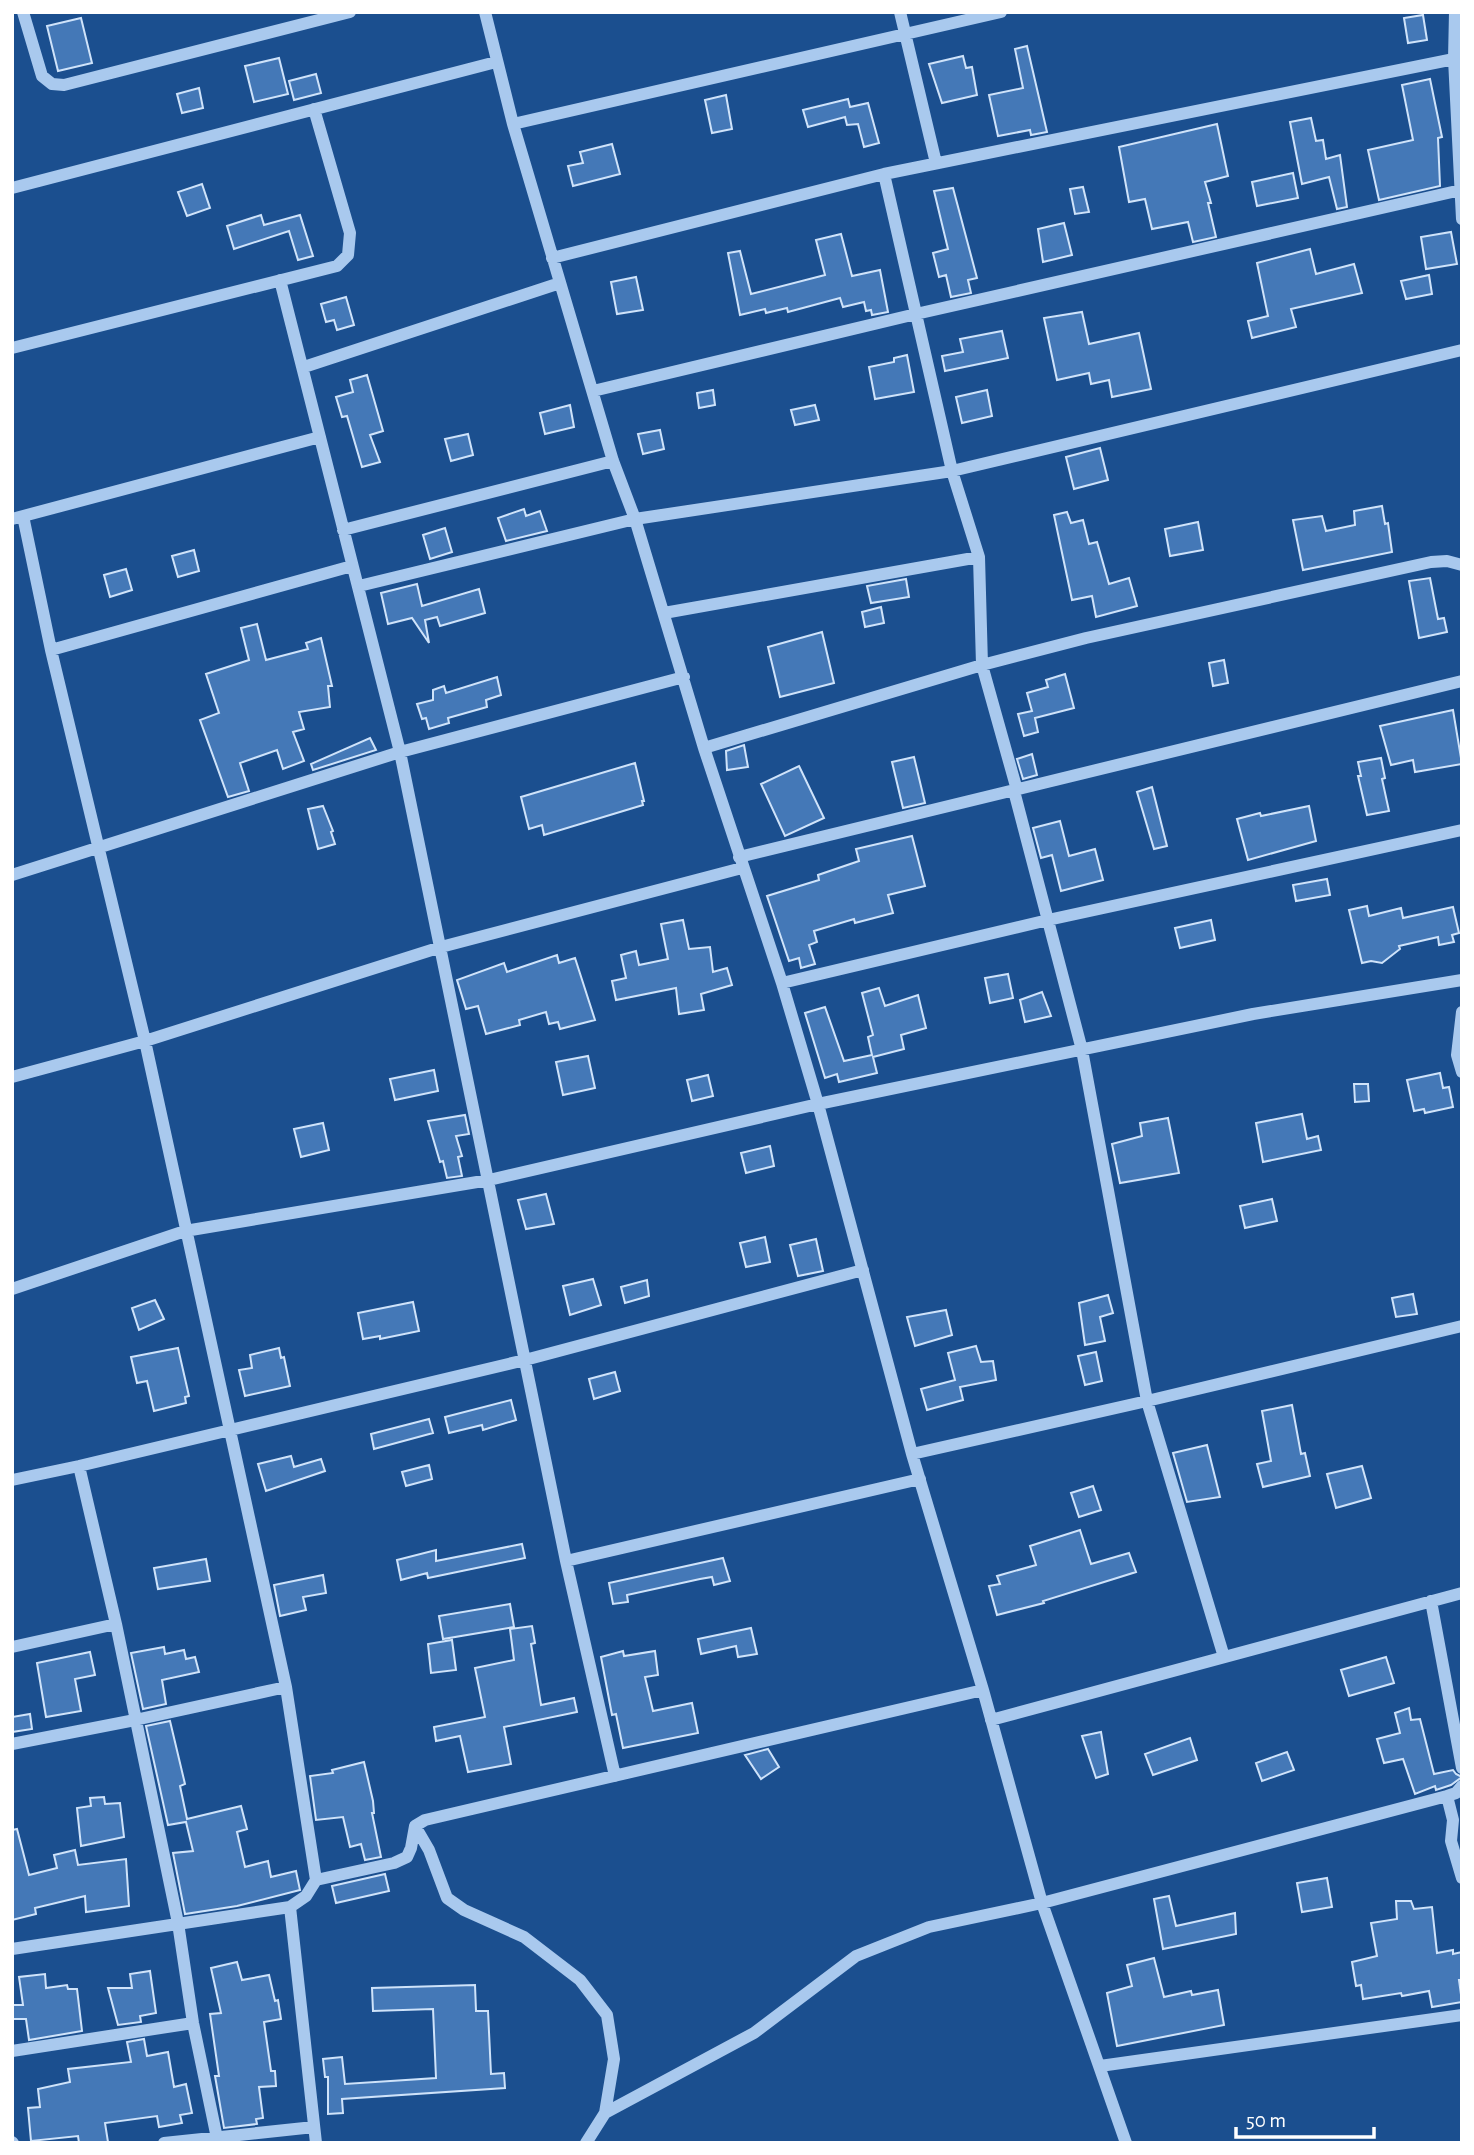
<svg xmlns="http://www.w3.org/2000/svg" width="1474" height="2155" viewBox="0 0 1474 2155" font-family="'Alegreya Sans',sans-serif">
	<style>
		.building { fill: #4478b7; stroke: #cfe3fa; stroke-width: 2 }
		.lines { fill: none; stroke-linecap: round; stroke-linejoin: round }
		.minor { stroke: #a9c9ee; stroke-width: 12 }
	</style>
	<rect width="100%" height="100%" fill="#1b4f8f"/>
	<path class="building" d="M1423 15 1427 40 1408 43 1404 18Z
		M81 18 92 63 58 71 47 26Z
		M1027 46 1047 132 1031 135 1030 130 998 136 989 95 1023 88 1015 49Z
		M963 56 966 68 972 67 977 95 942 103 929 64Z
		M279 58 288 94 254 102 245 66Z
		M316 74 321 93 294 100 289 81Z
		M1430 79 1442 137 1438 138 1440 186 1379 200 1368 150 1413 140 1402 85Z
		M199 88 203 108 182 113 177 94Z
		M726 95 732 129 712 133 705 100Z
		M848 99 850 107 868 103 879 143 864 147 858 124 847 125 845 117 808 127 803 110Z
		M1311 118 1316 141 1323 140 1326 159 1340 155 1347 207 1337 209 1329 177 1302 184 1290 122Z
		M1217 124 1228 176 1205 182 1211 203H1208L1216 237 1193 242 1188 222 1152 229 1145 199 1129 202 1119 147Z
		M612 144 620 174 573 186 568 166 583 163 580 152Z
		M1293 173 1298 198 1257 206 1252 182Z
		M202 184 210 208 187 216 178 192Z
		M1083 187 1089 212 1075 214 1070 189Z
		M953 188 977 278 968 280 971 293 951 297 946 275 939 277 933 253 948 249 934 191Z
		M261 215 264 225 300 215 313 256 298 260 289 231 234 249 227 226Z
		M1064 223 1072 255 1043 262 1038 229Z
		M1451 232 1457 264 1426 269 1421 237Z
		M841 234 852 276 880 270 888 312 872 315 871 310 866 311 864 302 843 307 840 298 788 312 787 308 766 313 765 309 740 315 728 253 740 251 751 294 825 275 816 240Z
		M1310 249 1316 274 1354 264 1362 293 1291 309 1296 327 1252 338 1248 321 1268 316 1257 263Z
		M1429 275 1432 294 1406 299 1401 281Z
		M636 277 643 310 617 314 611 282Z
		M346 297 354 325 337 330 334 320 326 322 321 304Z
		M1082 312 1089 344 1139 333 1151 389 1112 397 1109 380 1091 384 1089 373 1057 380 1044 318Z
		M1002 331 1008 358 945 371 942 356 963 352 960 339Z
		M907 355 914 392 875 399 869 367 894 362V358Z
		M367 375 383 431 370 435 380 462 362 467 347 416 342 417 336 397 353 392 350 380Z
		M713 390 715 405 699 408 697 393Z
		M987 390 992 416 962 423 956 397Z
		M570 405 574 427 545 434 540 413Z
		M815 405 819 420 795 425 791 410Z
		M660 430 664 449 643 454 638 434Z
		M468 434 473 455 451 461 445 439Z
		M1100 448 1108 480 1074 489 1066 457Z
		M1382 506 1385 524 1388 523 1392 552 1303 570 1293 520 1322 516 1326 531 1355 525 1354 511Z
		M524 509 526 516 540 511 547 531 506 541 498 518Z
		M1067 512 1071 523 1083 520 1089 544 1097 542 1109 584 1129 578 1137 606 1096 617 1092 596 1072 600 1054 515Z
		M1198 522 1203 550 1170 556 1165 529Z
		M445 528 452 552 430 559 423 535Z
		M194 550 199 571 178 577 172 556Z
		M126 569 132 590 110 597 104 575Z
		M1430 578 1438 619 1444 618 1447 632 1419 638 1409 581Z
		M906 579 909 597 871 603 867 586Z
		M417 584 422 606 479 589 485 613 440 626 437 617 425 620 429 643 412 618 388 624 381 593Z
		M881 607 884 623 865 627 862 612Z
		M257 624 266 660 308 649 306 643 321 638 332 686H328L330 707 299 712 304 729 293 732 304 761 283 769 277 750 240 763 249 791 228 797 200 720 219 713 206 674 249 660 241 628Z
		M822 632 834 683 780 697 768 647Z
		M1224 660 1228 683 1213 686 1209 663Z
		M1065 674 1074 708 1035 718 1038 732 1024 736 1018 714 1032 711 1027 693 1048 687 1046 680Z
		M497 677 501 695 486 700 487 707 448 718 449 723 429 729 426 718 422 719 417 704 433 700V690L444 686 446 693Z
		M1453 710 1462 764 1415 772 1413 760 1391 765 1380 726Z
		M370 738 376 750 313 770 311 764Z
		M744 745 748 767 727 770 726 751Z
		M1032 754 1037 775 1023 779 1017 759Z
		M914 757 925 803 903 808 892 762Z
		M1381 758 1385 778 1382 779 1389 811 1367 815 1358 776H1361L1358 762Z
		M635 763 644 801H642L643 805 544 835 542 825 529 829 521 797Z
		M799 766 824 818 785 836 761 784Z
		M1152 787 1167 846 1154 849 1137 792Z
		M323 806 333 831 331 832 335 844 318 849 308 809Z
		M1309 806 1316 841 1248 860 1237 819 1260 813 1261 816Z
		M1060 821 1069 856 1095 849 1103 880 1061 891 1052 855 1041 858 1033 828Z
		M912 836 925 886 888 895 893 913 855 923 854 919 814 931 817 942 809 945 815 964 801 968 799 958 789 961 767 896 819 880 818 875 859 861 856 849Z
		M1327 879 1330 895 1296 901 1293 885Z
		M1367 906 1369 916 1401 908 1403 918 1453 907 1459 933 1452 935 1454 942 1439 945 1438 937 1399 946 1400 949 1382 963 1371 961 1362 963 1349 910Z
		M683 920 689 949 710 947 713 972 727 968 732 985 701 994 704 1010 679 1014 676 988 616 1000 612 981 626 978 621 955 636 951 639 965 668 959 661 924Z
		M1211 920 1215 940 1180 948 1175 928Z
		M557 955 559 963 575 958 595 1020 560 1029 558 1022 549 1024 546 1012 519 1020 520 1025 486 1034 478 1006 466 1009 457 980 504 963 507 972Z
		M1008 974 1013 998 990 1003 985 978Z
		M879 988 885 1006 918 995 926 1028 901 1035 904 1049 873 1057 877 1073 839 1082 837 1074 825 1078 805 1013 825 1007 844 1061 872 1055 868 1037 873 1035 862 993Z
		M1042 992 1051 1016 1025 1022 1020 1000Z
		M588 1056 595 1088 563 1095 556 1062Z
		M434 1070 438 1091 395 1100 390 1079Z
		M1440 1073 1443 1088 1449 1087 1453 1107 1425 1113 1424 1109 1414 1111 1407 1080Z
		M708 1075 713 1096 692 1101 687 1080Z
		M1354 1084H1368L1369 1101 1355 1102Z
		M1302 1114 1307 1139 1318 1136 1321 1150 1263 1162 1256 1123Z
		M465 1115 469 1134 456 1136 462 1156 458 1157 462 1176 447 1178 443 1161 440 1162 428 1121Z
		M1168 1118 1179 1173 1120 1183 1112 1144 1142 1136 1140 1123Z
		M323 1123 329 1150 301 1157 294 1129Z
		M770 1146 774 1166 746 1173 741 1153Z
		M546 1194 554 1224 526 1229 518 1200Z
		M1272 1199 1277 1221 1245 1228 1240 1206Z
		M765 1237 770 1262 746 1267 740 1243Z
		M816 1239 823 1271 798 1276 790 1245Z
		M593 1279 601 1305 570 1315 563 1286Z
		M647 1280 649 1296 625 1303 621 1287Z
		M1413 1294 1417 1314 1396 1317 1392 1298Z
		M1108 1295 1113 1313 1100 1317 1105 1341 1085 1345 1079 1303Z
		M155 1300 164 1319 139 1330 132 1308Z
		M413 1302 419 1331 380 1339V1336L363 1339 358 1313Z
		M946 1310 952 1335 915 1346 907 1317Z
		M976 1346 981 1362 993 1361 996 1380 960 1387 963 1400 927 1410 921 1389 955 1380 948 1353Z
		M178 1348 189 1396 185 1397 186 1403 154 1411 147 1381 137 1383 131 1357Z
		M279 1348 281 1358 284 1357 290 1386 245 1396 239 1370 252 1368 250 1355Z
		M1096 1352 1102 1381 1085 1385 1078 1356Z
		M615 1372 620 1391 594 1399 589 1379Z
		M511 1400 516 1420 483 1430 482 1425 449 1433 445 1417Z
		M1292 1405 1301 1454 1305 1453 1310 1476 1263 1487 1257 1464 1271 1461 1262 1411Z
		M429 1419 433 1433 374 1449 371 1434Z
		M1207 1445 1220 1497 1187 1502 1173 1453Z
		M291 1456 294 1467 321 1459 325 1471 266 1491 258 1464Z
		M429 1465 432 1479 406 1486 402 1472Z
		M1362 1466 1371 1498 1336 1508 1327 1474Z
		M1093 1486 1101 1510 1079 1517 1071 1493Z
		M1080 1530 1091 1564 1129 1553 1136 1572 1043 1601 1044 1603 997 1615 989 1586 1000 1584 997 1576 1036 1565 1030 1546Z
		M522 1544 525 1558 428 1578 427 1573 401 1580 397 1560 436 1550V1561Z
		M723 1558 730 1581 714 1585 712 1577 700 1579 627 1595 628 1602 613 1604 609 1583Z
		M206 1559 210 1581 158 1589 154 1568Z
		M323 1575 326 1593 303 1597 306 1610 280 1616 274 1585Z
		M510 1604 514 1627 443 1639 439 1616Z
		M532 1626 535 1643 531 1644 541 1705 574 1698 577 1712 504 1727 511 1764 468 1772 460 1736 436 1741 434 1727 485 1717 475 1668 514 1660 510 1629Z
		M751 1628 757 1654 738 1657 736 1646 701 1654 698 1639Z
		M452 1640 456 1670 431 1673 428 1644Z
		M164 1647 165 1654 184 1650 186 1659 195 1657 199 1672 162 1680 166 1704 143 1709 131 1653Z
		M623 1651 624 1656 655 1651 658 1675 645 1677 653 1711 692 1703 698 1733 623 1748 616 1714 612 1715 601 1657Z
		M90 1652 95 1675 75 1679 81 1711 46 1717 37 1663Z
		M1386 1657 1394 1683 1349 1696 1341 1670Z
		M1409 1708 1411 1720 1420 1719 1434 1774 1453 1770 1456 1774 1462 1777 1451 1785 1436 1790 1435 1786 1415 1794 1403 1759 1384 1763 1377 1739 1400 1733 1395 1713Z
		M30 1714 32 1729 12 1732V1717Z
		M170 1721 185 1784 180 1786 187 1819 241 1806 247 1829 237 1832 245 1867 268 1861 271 1877 296 1871 300 1890 237 1906 185 1914 173 1853 193 1851 186 1822 168 1825 146 1726Z
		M1101 1732 1108 1774 1096 1778 1082 1736Z
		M1190 1738 1197 1760 1153 1775 1145 1754Z
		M768 1749 779 1767 761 1779 745 1755Z
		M1287 1752 1294 1770 1262 1781 1256 1763Z
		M364 1762 373 1801 374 1813H372L381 1857 365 1860 361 1844 350 1847 343 1817 316 1820 310 1776 333 1773 332 1770Z
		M104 1797 105 1804 120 1803 124 1837 81 1846 77 1808 91 1806 90 1798Z
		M17 1829 29 1875 57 1868 54 1855 75 1850 78 1865 126 1859 129 1906 86 1912 85 1896 35 1908 36 1914 12 1920V1830Z
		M385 1874 389 1891 336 1903 332 1886Z
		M1327 1878 1332 1907 1302 1912 1297 1883Z
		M1169 1896 1176 1926 1235 1913 1236 1934 1163 1949 1154 1899Z
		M1396 1901H1411L1414 1909 1432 1907 1437 1953 1453 1950V1954L1462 1952V1980H1459L1462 2002 1432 2007 1429 1991 1402 1996 1401 1993 1363 1999 1361 1985 1356 1986 1352 1962 1377 1956 1371 1923 1397 1919Z
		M1154 1958 1164 1997 1191 1991 1192 1995 1218 1990 1224 2025 1117 2046 1107 1993 1132 1986 1127 1965Z
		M237 1962 242 1980 269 1975 275 2001 278 2000 281 2019 264 2022 271 2071H275L276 2086 259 2087 263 2118 256 2119 257 2124 224 2128 215 2076H219L210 2014 221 2013 211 1968Z
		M150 1971 156 2013 140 2016 141 2022 118 2025 108 1988H132L130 1974Z
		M45 1974 46 1988 67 1985 68 1989H77L82 2031 29 2040 26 2019H12V2005H23L19 1977Z
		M475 1985 476 2011H488L491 2074 504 2073 505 2088 342 2099 343 2113 328 2114V2077H325L323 2059 342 2057 345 2084 436 2078 433 2009 373 2011 372 1988Z
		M144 2039 147 2056 168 2052 174 2087 186 2084 192 2113 180 2115 182 2123 159 2127 157 2116 105 2123 108 2142 79 2143 78 2136 31 2141 28 2108 40 2107 38 2089 70 2082 68 2069 131 2062 127 2042Z"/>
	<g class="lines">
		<path class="minor" d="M23 12 42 76 52 84 64 85 350 12
			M485 12 513 124 613 461 635 519 704 748 782 983 818 1104 912 1454 983 1690 1042 1903 1126 2143
			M900 12 936 163
			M1455 12 1454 59 1462 219
			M513 124 1001 12
			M884 174 952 471 979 557 982 665 1017 790
			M12 188 496 62
			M552 258 884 174 1454 59
			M280 280 400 752 566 1561 615 1776
			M12 348 337 266 348 255 350 233 314 109
			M304 367 560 283
			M593 391 916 314 1461 190
			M23 516 51 650 145 1041 286 1687 316 1880 306 1896 290 1907 316 2143
			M12 519 320 437
			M343 530 613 461
			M359 586 635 519 952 471 1462 350
			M664 613 979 557
			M51 650 352 566
			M704 748 982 665 1086 638 1431 562 1447 561 1462 565
			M1014 791 1082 1050 1147 1401 1224 1657
			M739 857 1462 681
			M12 875 400 752 684 677
			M782 983 1048 920 1462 830
			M1462 1012 1457 1055 1462 1072
			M12 1077 145 1041 441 947 742 868
			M12 1289 185 1231 489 1180 818 1104 1253 1014 1462 980
			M912 1454 1147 1401 1462 1326
			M79 1466 116 1624 178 1923 193 2023 218 2143
			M12 1480 79 1466 525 1360 863 1270
			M566 1561 920 1479
			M1431 1601 1462 1768
			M12 1647 116 1624
			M991 1720 1462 1593
			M12 1744 135 1720 286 1687
			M1447 1796 1453 1820 1451 1841 1462 1878
			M415 1826 429 1850 447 1898 464 1910 524 1937 580 1980 607 2015 614 2059 605 2113 586 2143
			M316 1880 394 1863 407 1857 411 1848 415 1826 425 1820 983 1690
			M12 1949 290 1907
			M12 2051 193 2023
			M1100 2066 1462 2015
			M605 2113 754 2033 856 1956 929 1927 1042 1903 1447 1796 1456 1793 1462 1786
			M12 2142 13 2143
			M164 2143 314 2127"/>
	</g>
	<rect width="1474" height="2155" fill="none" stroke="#ffffff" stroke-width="28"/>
	<path d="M1236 2127v10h138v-10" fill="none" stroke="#ffffff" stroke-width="3.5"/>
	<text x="1246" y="2127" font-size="21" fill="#ffffff" stroke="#1b4f8f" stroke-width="5" paint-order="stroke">50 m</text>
</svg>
